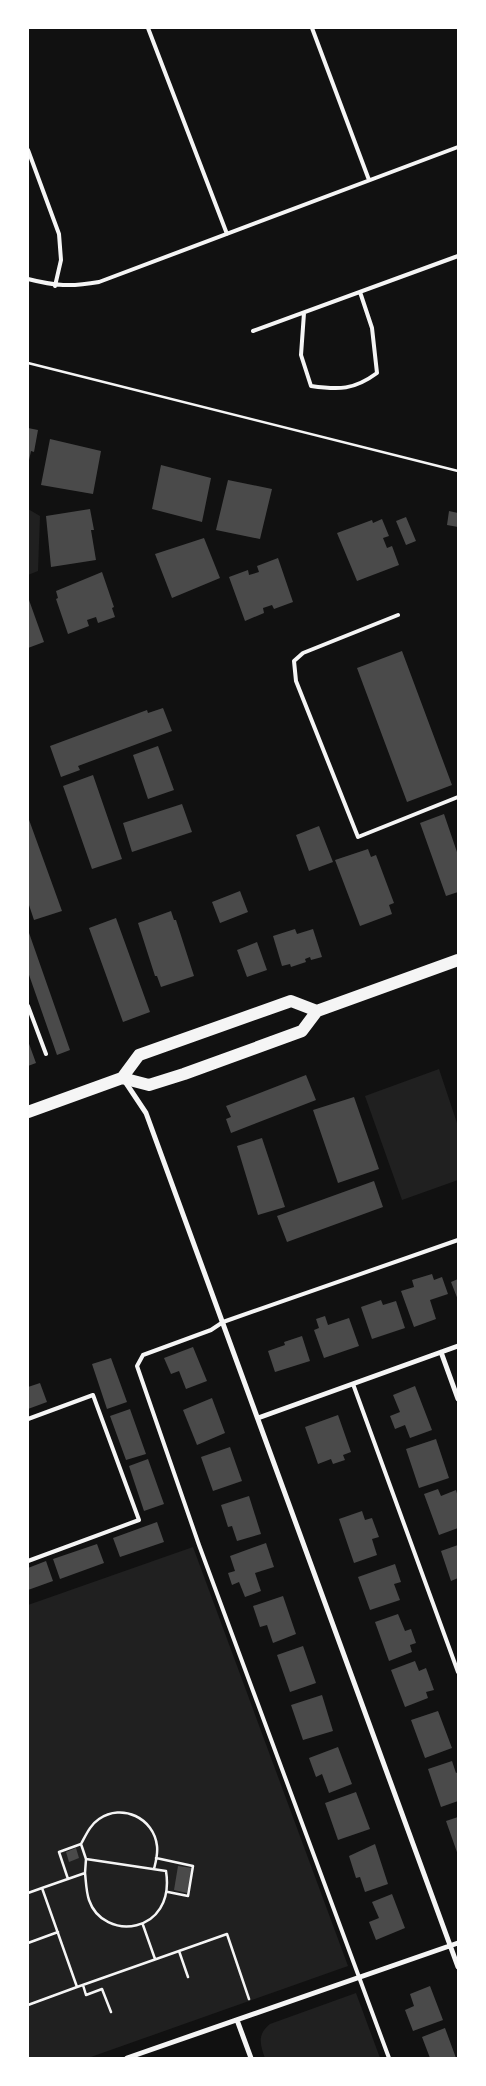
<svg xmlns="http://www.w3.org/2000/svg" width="486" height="2086" viewBox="0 0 486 2086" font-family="'PT Sans',sans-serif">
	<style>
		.green { fill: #202020 }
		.building { fill: #4a4a4a }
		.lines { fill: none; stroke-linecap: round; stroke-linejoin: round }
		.path { stroke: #f5f5f5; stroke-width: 2.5 }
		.service { stroke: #f5f5f5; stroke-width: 4 }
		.minor { stroke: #f5f5f5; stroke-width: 5 }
		.primary { stroke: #f5f5f5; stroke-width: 12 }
	</style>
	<rect width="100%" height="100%" fill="#111"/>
	<path class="green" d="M28 509 40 516 38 571 28 575Z
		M439 1069 458 1126V1180L402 1200 365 1096Z
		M193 1547 348 1966 88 2058H28V1605Z
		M356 1993 380 2058H265C260 2045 257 2034 270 2024Z"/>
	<path class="building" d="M28 428 38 430 34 452 31 451 28 465Z
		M50 439 101 451 93 494 41 485Z
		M161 465 211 478 202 522 152 509Z
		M228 480 272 489 260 539 216 530Z
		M90 509 94 530H91L96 560 51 567 46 516Z
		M449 511 458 513V527L447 525Z
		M406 517 416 541 406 545 396 521Z
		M382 519 389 536 383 538 387 548 392 546 399 565 357 581 337 533 372 520 373 523Z
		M204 538 220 578 172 598 155 554Z
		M278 558 293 602 274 609 272 605 263 608 264 613 245 621 229 577 248 570 249 575 259 572 257 566Z
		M102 572 114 607 112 608 115 617 98 623 96 617 87 620 89 626 68 634 56 599 58 598 56 591Z
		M29 600 44 642 28 648V601Z
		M402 651 452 785 407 802 357 668Z
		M163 708 172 731 78 766 80 770 61 777 50 746 147 710 148 713Z
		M158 746 174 790 148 799 133 755Z
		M93 775 122 859 92 869 63 786Z
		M182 804 192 832 132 852 123 823Z
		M444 814 458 855V892L446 896 420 823Z
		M28 817 62 911 34 920 28 902Z
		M319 826 333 862 309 871 296 835Z
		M368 849 371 857 376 855 394 903 389 905 392 914 360 926 335 860Z
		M240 891 248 912 220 923 212 902Z
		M171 911 174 920H176L194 976 161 987 157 976H155L138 923Z
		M116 918 150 1012 123 1022 89 928Z
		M295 929 297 934 313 929 322 957 311 960 310 957 305 959 306 962 291 967 290 964 282 966 273 936Z
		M28 930 70 1050 57 1055 28 972Z
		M257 942 267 970 247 977 237 950Z
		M28 1041 36 1063 28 1066Z
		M306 1075 316 1100 231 1133 226 1119 231 1117 226 1106Z
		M354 1097 379 1169 338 1183 313 1110Z
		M262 1138 285 1207 258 1215 237 1146Z
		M374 1181 383 1207 287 1242 277 1216Z
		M432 1274 434 1280 442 1277 448 1294 430 1300 436 1319 414 1327 401 1291 414 1287 412 1280Z
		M458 1279V1300L451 1282Z
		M381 1300 383 1305 396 1301 405 1328 372 1339 361 1307Z
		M325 1316 328 1325 349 1318 359 1346 324 1358 314 1330 319 1328 316 1319Z
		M302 1336 310 1361 275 1372 268 1351 285 1345 284 1342Z
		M193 1347 207 1381 186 1389 179 1371 171 1374 164 1358Z
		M111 1358 127 1402 107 1409 92 1364Z
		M40 1383 47 1402 28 1409V1387Z
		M415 1386 432 1430 410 1438 405 1425 395 1429 390 1416 400 1412 393 1395Z
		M212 1398 225 1433 197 1445 183 1410Z
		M130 1409 146 1454 126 1460 110 1416Z
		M338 1415 351 1452 343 1455 345 1460 333 1464 331 1459 318 1464 305 1427Z
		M436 1439 449 1478 419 1488 406 1449Z
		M230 1447 242 1481 213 1491 201 1457Z
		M148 1459 164 1504 144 1511 129 1466Z
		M438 1489 441 1496 456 1490 458 1497V1528L439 1535 424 1494Z
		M249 1496 261 1534 237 1541 232 1526 228 1527 221 1505Z
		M362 1511 365 1520 372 1518 379 1537 372 1539 377 1555 354 1563 339 1519Z
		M157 1522 164 1542 120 1557 113 1538Z
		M266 1543 274 1567 255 1573 261 1591 245 1597 239 1582 232 1585 228 1573 235 1571 230 1556Z
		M97 1544 104 1563 60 1579 53 1559Z
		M458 1545V1578L451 1581 441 1551Z
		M46 1561 53 1581 28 1590V1568Z
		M395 1564 401 1582 394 1584 400 1600 370 1610 358 1577Z
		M283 1596 296 1634 273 1643 267 1625 260 1627 253 1606Z
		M398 1614 405 1631 411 1629 416 1643 410 1645 412 1652 389 1661 375 1622Z
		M303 1646 316 1683 290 1692 277 1655Z
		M415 1661 419 1671 426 1668 434 1690 426 1692 428 1698 405 1707 391 1670Z
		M322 1695 333 1731 303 1740 291 1705Z
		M438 1711 452 1748 425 1758 411 1720Z
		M338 1747 352 1784 329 1793 322 1774 316 1777 309 1758Z
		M452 1761 456 1773 458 1772V1801L441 1807 428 1769Z
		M356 1792 370 1829 338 1840 325 1803Z
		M458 1817V1855L446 1821Z
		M375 1844 388 1884 365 1892 360 1877 356 1878 349 1856Z
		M76 1848 79 1858 69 1862 66 1852Z
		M178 1866 192 1868 187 1893 174 1890Z
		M392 1894 405 1928 376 1940 369 1922 379 1918 372 1902Z
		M430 1986 443 2020 413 2031 405 2010 414 2006 410 1994Z
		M445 2028 456 2058H430L422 2037Z"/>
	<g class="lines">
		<path class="path" d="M28 363 458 471
			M156 1858 193 1866 188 1896 168 1892
			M86 1859 81 1844C86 1835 90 1825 99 1819 122 1803 154 1818 157 1846 158 1854 156 1861 154 1869
			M85 1873 86 1859 166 1871C176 1935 103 1942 89 1900 86 1891 86 1881 85 1873L42 1888 77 1987 179 1951 188 1977
			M68 1879 59 1852 81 1844
			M28 1893 42 1888
			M143 1925 155 1959
			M28 1943 58 1932
			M179 1951 227 1934 249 1999
			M83 1985 86 1995 102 1989 111 2012
			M28 2005 77 1987"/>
		<path class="service" d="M148 28 227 234
			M312 28 369 180
			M28 150 59 234 61 260 55 286
			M28 279C55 286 71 287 99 282L458 147
			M304 313 301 355 311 386C339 390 354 390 377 373L372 328 360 292
			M253 331 458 256
			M398 615 303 653 294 661 296 681 358 837 458 797
			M28 1006 46 1054
			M353 1384 458 1672
			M28 1419 93 1395 139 1520 28 1561
			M389 2058 199 1545 137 1366 143 1355 211 1330 223 1322 458 1240"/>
		<path class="minor" d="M124 1080 146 1113 458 1967
			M441 1352 458 1399
			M258 1418 458 1346
			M237 2020 251 2058
			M127 2058 458 1943"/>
		<path class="primary" d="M122 1078 149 1085 184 1074 302 1031 317 1011 458 960
			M28 1112 122 1078 139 1055 291 1001 317 1011"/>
	</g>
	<rect width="486" height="2086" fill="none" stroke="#ffffff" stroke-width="58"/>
</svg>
